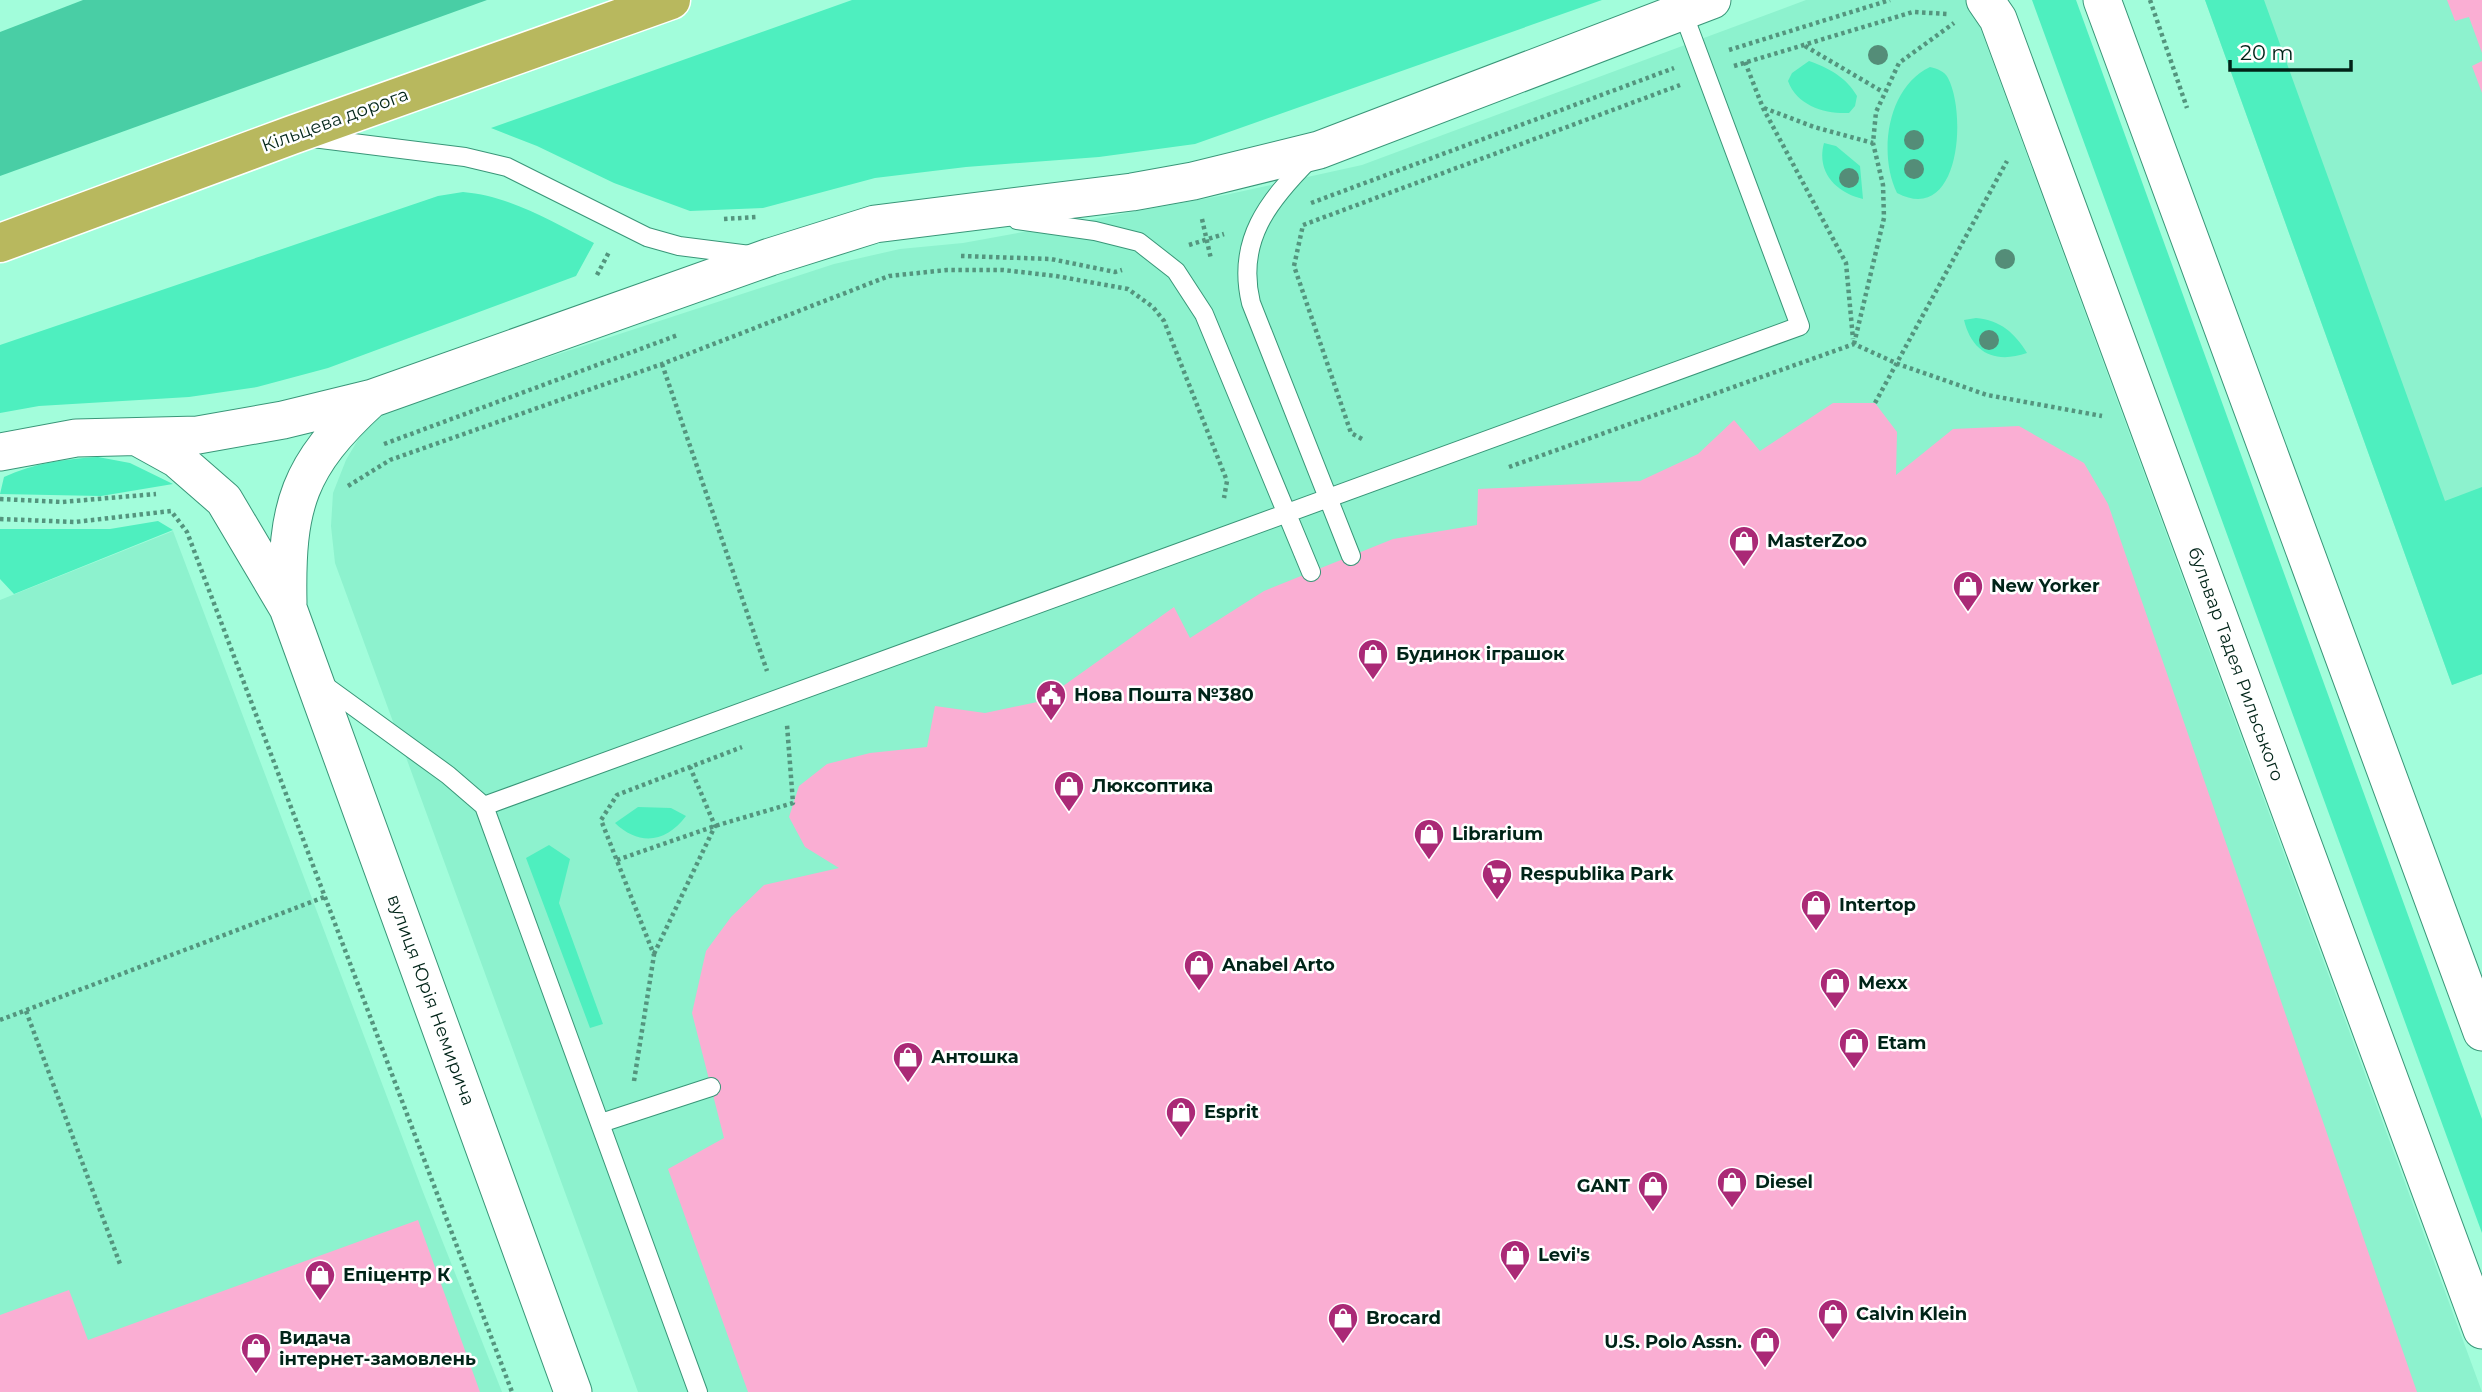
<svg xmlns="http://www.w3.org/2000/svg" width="2482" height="1392" viewBox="0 0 2482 1392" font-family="Montserrat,sans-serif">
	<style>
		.built { fill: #8df2ce }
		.green { fill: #4eefbf }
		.forest { fill: #49cea5 }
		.building { fill: #faaed3 }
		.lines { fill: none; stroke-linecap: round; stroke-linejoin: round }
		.service-casing { stroke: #399678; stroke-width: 20 }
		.minor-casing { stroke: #399678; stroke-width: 39 }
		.trunk-casing { stroke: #fff; stroke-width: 41 }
		.path { stroke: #54957e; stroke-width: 4.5; stroke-dasharray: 3.5 3.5; stroke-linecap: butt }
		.service { stroke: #fff; stroke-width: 18 }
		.minor { stroke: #fff; stroke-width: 37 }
		.trunk { stroke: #b8b85e; stroke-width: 38 }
		.tree { fill: #548d78 }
		.labels { text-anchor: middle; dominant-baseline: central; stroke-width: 5; stroke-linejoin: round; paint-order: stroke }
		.street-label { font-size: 18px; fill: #002418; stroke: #fff }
		.poi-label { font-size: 18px; font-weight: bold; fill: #002418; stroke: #fff; text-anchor: start }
	</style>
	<rect width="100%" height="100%" fill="#a2fddb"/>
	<path class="built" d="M1806 0H1969L1971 3 2482 1392H638L335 563 331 526 333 493 346 460 363 431 387 410 834 264 900 249 963 243 1225 195 1362 165Z
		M2205 0H2482V674L2452 685Z
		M173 531 423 1192 502 1392H0V600Z"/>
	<path class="green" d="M852 0H1602L1195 144 1099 157 966 167 875 178 763 208 690 211 614 183 537 146 491 128Z
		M2032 0H2076L2482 1119V1233Z
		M2205 0H2264L2445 501 2482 487V674L2452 685Z
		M1809 61C1829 68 1846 77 1857 96L1855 106 1849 113C1825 114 1797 106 1788 81L1792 73Z
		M1930 67C1938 69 1944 71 1948 78 1967 114 1960 226 1897 193 1878 154 1887 87 1930 67Z
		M1824 143 1836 146 1860 166 1863 199C1836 193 1816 172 1824 143Z
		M463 192C511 196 552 222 594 243L576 276 328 368 257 387 189 397 39 406 0 413V345L438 196Z
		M1976 318C2000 320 2015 333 2027 353 1995 364 1972 353 1964 320Z
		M98 457 130 463 173 484 101 496 0 494 4 477C34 463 66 459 98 457Z
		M158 521 173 530 14 594 0 579V529H110Z
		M638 807 671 808 686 816C666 843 639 846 615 823Z
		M549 845 570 859 559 903 603 1024 590 1028 526 858Z"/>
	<path class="forest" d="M83 0H487L0 176V32Z"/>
	<path class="building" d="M2447 0H2482V53L2469 17 2455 21Z
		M2482 61V93L2472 66Z
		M1833 403H1875L1897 432 1896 475 1953 429 2019 426 2084 463 2108 504 2417 1392H748L668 1169 724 1138 692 1013 706 951 731 917 764 885 839 868 805 847 789 817 799 786 827 764 870 753 927 747 935 706 985 713 1042 701 1174 607 1190 638 1264 591 1393 539 1477 525 1478 489 1640 481 1698 454 1734 420 1760 451Z
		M418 1220 480 1392H0V1315L69 1290 88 1340Z"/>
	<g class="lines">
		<g class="service-casing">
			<path id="service" d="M313 138 465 157 507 167 647 237 679 246 750 255
				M1310 159C1268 201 1236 241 1251 303L1351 556
				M1017 220 1095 231 1139 242 1176 271 1204 314 1311 572
				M320 682 448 775 484 806 698 1392
				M484 806 1800 326 1682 10
				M601 1123 711 1087"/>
		</g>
		<g class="minor-casing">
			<path id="minor" d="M1985 0 1998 19 2482 1330
				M2102 0 2482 1032
				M139 438 177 459 224 500 288 608 573 1392
				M0 452 76 438 198 435 283 420 373 398 770 257 875 224 1132 192 1193 181 1319 150 1712 0
				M288 603C286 505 298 466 371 399"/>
		</g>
		<g class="trunk-casing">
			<path id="trunk" d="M0 243 292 135 671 0"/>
		</g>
		<path class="path" d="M2150 0 2187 108
			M1805 46 1883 92
			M1729 50 1890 0
			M1745 62 1763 108 1846 263 1853 339
			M1734 66 1913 12 1948 14
			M1764 108 1814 127 1873 143
			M1311 203 1674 68
			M724 219 757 217
			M1202 219 1211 259
			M1189 245 1224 234
			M961 256 1051 259 1115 272 1122 270
			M597 275 609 252
			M1854 344 1884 218 1883 185 1873 143 1876 112 1899 63 1954 23
			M662 364 767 671
			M1875 403 2007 161
			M1362 439 1351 433 1294 266 1303 225 1680 85
			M384 444 678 335
			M1509 467 1854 344 1898 364 1987 395 2102 416
			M348 486 390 460 662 364 889 276 947 270H1003L1056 276 1128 289 1153 307 1164 321 1227 481 1224 498
			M0 499 62 502 156 494
			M0 519 75 522 171 511 187 532 512 1392
			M617 860 715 826 793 803 787 725
			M654 954 715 826 690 767
			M26 1011 120 1264
			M0 1020 327 896
			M634 1081 654 955 601 820 617 795 742 747"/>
		<use href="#service" class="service"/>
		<use href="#minor" class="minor"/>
		<use href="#trunk" class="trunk"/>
	</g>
	<g class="tree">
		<circle cx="1878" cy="55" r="10"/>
		<circle cx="1914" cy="140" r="10"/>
		<circle cx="1914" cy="169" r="10"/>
		<circle cx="1849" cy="178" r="10"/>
		<circle cx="2005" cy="259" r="10"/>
		<circle cx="1989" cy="340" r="10"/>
	</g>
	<defs>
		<g id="shop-pin" transform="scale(1.575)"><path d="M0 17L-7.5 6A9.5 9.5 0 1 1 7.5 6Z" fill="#aa2976" stroke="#fff"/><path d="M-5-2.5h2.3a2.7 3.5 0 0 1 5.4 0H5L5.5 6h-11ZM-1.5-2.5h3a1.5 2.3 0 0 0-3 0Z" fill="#fff"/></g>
		<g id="civic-pin" transform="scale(1.575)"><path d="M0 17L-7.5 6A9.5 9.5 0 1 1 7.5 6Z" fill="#aa2976" stroke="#fff"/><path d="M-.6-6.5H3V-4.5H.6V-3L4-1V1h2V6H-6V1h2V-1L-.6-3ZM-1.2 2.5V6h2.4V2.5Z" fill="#fff"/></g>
		<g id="supermarket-pin" transform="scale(1.575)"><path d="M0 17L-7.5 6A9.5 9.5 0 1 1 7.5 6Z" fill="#aa2976" stroke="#fff"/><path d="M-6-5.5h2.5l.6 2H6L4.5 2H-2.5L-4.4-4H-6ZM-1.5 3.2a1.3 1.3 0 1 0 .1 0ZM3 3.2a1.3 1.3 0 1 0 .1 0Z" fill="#fff"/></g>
	</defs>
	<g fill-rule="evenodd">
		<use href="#shop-pin" x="1744" y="541"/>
		<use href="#shop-pin" x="1968" y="586"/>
		<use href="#shop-pin" x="1373" y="654"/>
		<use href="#civic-pin" x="1051" y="695"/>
		<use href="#shop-pin" x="1069" y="786"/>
		<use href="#shop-pin" x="1429" y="834"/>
		<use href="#supermarket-pin" x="1497" y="874"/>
		<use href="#shop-pin" x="1816" y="905"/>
		<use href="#shop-pin" x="1199" y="965"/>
		<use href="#shop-pin" x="1835" y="983"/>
		<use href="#shop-pin" x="1854" y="1043"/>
		<use href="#shop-pin" x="908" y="1057"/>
		<use href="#shop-pin" x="1181" y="1112"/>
		<use href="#shop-pin" x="1732" y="1182"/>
		<use href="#shop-pin" x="1653" y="1186"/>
		<use href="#shop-pin" x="1515" y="1255"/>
		<use href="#shop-pin" x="320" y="1275"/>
		<use href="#shop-pin" x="1833" y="1314"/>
		<use href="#shop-pin" x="1343" y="1318"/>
		<use href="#shop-pin" x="1765" y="1342"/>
		<use href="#shop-pin" x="256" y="1348"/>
	</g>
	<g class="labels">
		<g class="street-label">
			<text transform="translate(335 120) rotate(-20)">Кільцева дорога</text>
			<text transform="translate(2236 664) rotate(70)">бульвар Тадея Рильського</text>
			<text transform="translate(431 1000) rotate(70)">вулиця Юрія Немирича</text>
		</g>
		<g class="poi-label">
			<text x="1767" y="541">MasterZoo</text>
			<text x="1991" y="586">New Yorker</text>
			<text x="1396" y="654">Будинок іграшок</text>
			<text x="1074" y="695">Нова Пошта №380</text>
			<text x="1092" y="786">Люксоптика</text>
			<text x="1452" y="834">Librarium</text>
			<text x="1520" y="874">Respublika Park</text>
			<text x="1839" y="905">Intertop</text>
			<text x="1222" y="965">Anabel Arto</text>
			<text x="1858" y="983">Mexx</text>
			<text x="1877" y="1043">Etam</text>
			<text x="931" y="1057">Антошка</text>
			<text x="1204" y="1112">Esprit</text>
			<text x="1755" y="1182">Diesel</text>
			<text x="1630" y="1186" text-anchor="end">GANT</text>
			<text x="1538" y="1255">Levi's</text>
			<text x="343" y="1275">Епіцентр К</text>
			<text x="1856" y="1314">Calvin Klein</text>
			<text x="1366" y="1318">Brocard</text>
			<text x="279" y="1338">Видача<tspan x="279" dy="21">інтернет-замовлень</tspan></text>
			<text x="1742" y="1342" text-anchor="end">U.S. Polo Assn.</text>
		</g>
	</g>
	<path d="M2230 60v10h121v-10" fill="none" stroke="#002418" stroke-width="3.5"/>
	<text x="2240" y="60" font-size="21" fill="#002418" stroke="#ffffff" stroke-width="5" paint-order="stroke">20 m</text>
</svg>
